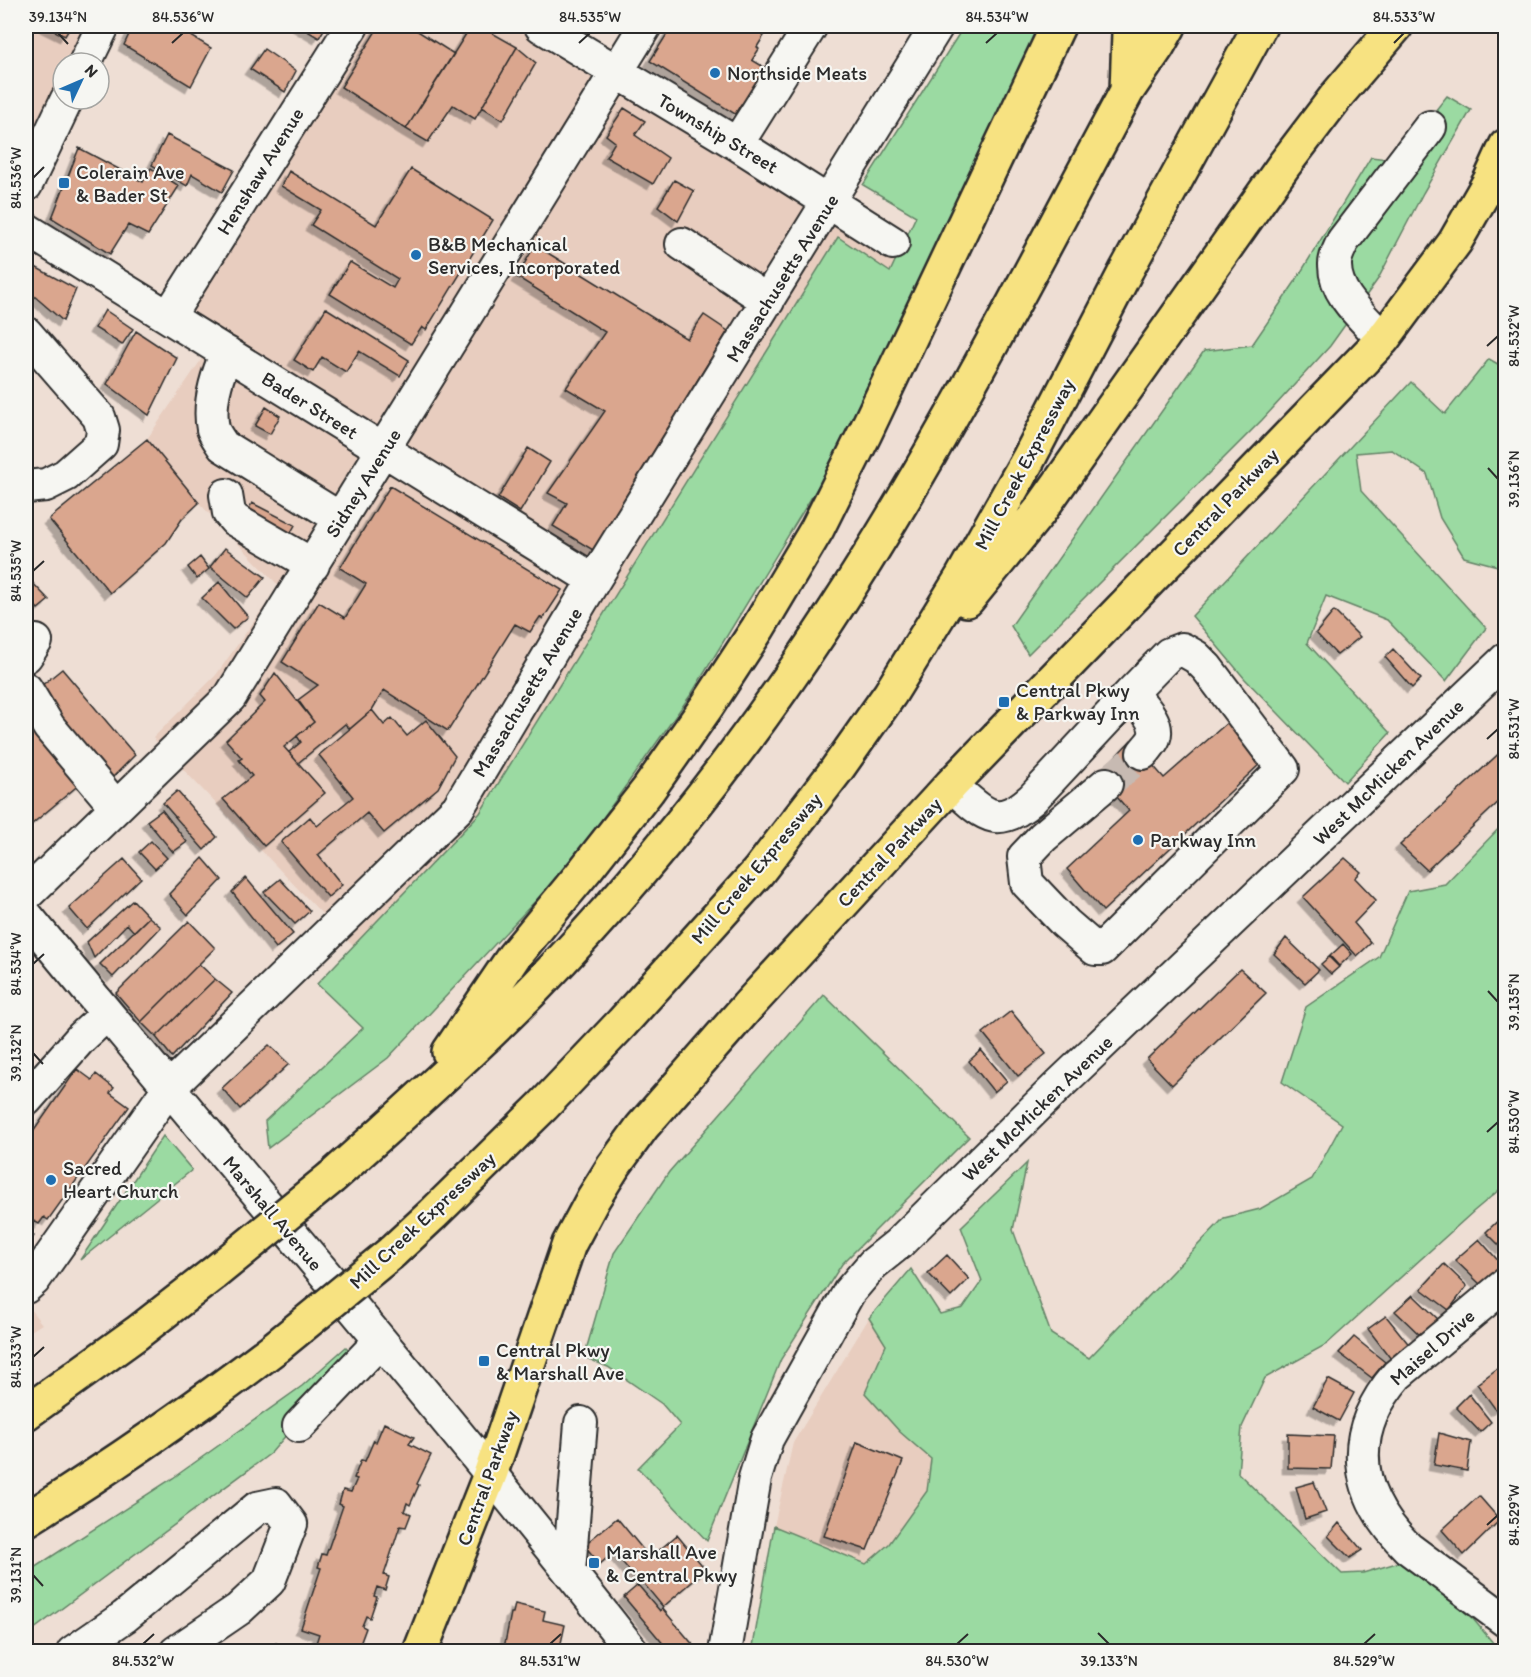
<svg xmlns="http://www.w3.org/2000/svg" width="1531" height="1677" viewBox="0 0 1531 1677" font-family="Itim,sans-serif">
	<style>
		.built { fill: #e8cdbf }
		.green { fill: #9bdaa2; stroke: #638266; stroke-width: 1.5 }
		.building { fill: #daa68e; stroke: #2b2b2b; stroke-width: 1.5; filter: url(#shadow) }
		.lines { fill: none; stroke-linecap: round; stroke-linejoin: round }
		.minor-tunnel { stroke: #c7bab2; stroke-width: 32; stroke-dasharray: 32 16; stroke-linecap: butt }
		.minor-casing { stroke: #2b2b2b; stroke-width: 36 }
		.major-casing { stroke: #2b2b2b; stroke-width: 38 }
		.highway-casing { stroke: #2b2b2b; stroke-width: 38 }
		.minor { stroke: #f6f6f2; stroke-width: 32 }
		.major { stroke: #f7e281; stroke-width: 33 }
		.highway { stroke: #f7e281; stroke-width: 33 }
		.highway-bridge-casing { stroke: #2b2b2b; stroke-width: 38; stroke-linecap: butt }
		.highway-bridge { stroke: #f7e281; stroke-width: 33 }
		.ticks { fill: none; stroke: #2b2b2b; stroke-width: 2 }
		.poi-dot { fill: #1f6fb2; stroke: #f6f6f2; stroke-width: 2 }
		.labels { text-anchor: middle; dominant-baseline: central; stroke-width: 4.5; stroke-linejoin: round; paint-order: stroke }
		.poi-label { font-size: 20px; fill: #2b2b2b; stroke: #f6f6f2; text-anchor: start }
		.street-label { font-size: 20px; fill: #2b2b2b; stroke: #f6f6f2 }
		.neatline { fill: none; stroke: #2b2b2b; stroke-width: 2 }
		.ticks-label { font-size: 15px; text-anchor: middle; fill: #2b2b2b }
	</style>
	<defs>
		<filter id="shadow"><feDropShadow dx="-5.5" dy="5.5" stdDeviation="0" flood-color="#0004"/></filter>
	</defs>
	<rect width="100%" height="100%" fill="#eeded4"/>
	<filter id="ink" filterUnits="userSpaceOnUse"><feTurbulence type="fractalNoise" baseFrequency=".0167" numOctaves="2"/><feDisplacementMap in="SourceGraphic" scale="12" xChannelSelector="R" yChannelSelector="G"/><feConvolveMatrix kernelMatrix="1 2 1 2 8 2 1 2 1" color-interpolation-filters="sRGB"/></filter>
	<g filter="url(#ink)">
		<path class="built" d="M26 26H103L85 63H63V99L26 185Z
			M352 26H540L900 248 890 273 838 237 480 813 353 946 153 738 216 675 279 586 199 503 147 439 212 344 169 316Z
			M26 1304 42 1324 26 1334Z
			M869 1318 886 1345 900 1432 932 1459 927 1491 889 1544 866 1564 774 1526 793 1443Z"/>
		<path class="green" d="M964 26H1040L824 477 692 693 570 864 388 1058 268 1148 265 1121 363 1028 317 984 480 813 838 237 890 272 916 216 863 185Z
			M1447 96 1471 110 1423 193 1378 279 1330 346 1262 420 1028 654 1011 626 1204 351 1252 345 1295 282 1371 157 1396 160Z
			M1489 359 1505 368V568L1464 557 1440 518 1427 474 1392 450 1356 453 1361 491 1486 628 1446 681 1387 620 1326 596 1307 643 1390 733 1345 782 1245 679 1192 616 1411 382 1445 414Z
			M1505 822V1185L1474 1211 1327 1344 1265 1378 1242 1427 1238 1473 1342 1574 1363 1573 1403 1561 1473 1619 1500 1651 752 1652 774 1526 866 1564 889 1544 927 1491 931 1459 900 1432 865 1393 886 1345 869 1318 911 1269 940 1314 963 1308 982 1281 961 1227 1027 1163 1013 1230 1051 1334 1089 1358 1224 1218 1260 1209 1312 1179 1342 1124 1282 1082 1306 1007 1379 957 1408 891 1445 884Z
			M824 995 969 1137 842 1264 781 1359 707 1541 638 1468 680 1425 662 1404 608 1367 584 1357 614 1253 669 1172Z
			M163 1136 192 1170 80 1260Z
			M346 1347 354 1355 271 1453 26 1635V1573L173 1478 302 1386Z"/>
		<path class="building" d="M45 26H71L65 36Z
			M133 26H175L211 48 191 86 124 45Z
			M299 26H326L319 38Z
			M379 26H410L454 54 406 129 341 87Z
			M471 26H480L517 47 475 119 453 105 428 142 406 129Z
			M672 26H770L757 47 759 49 752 60 764 67 758 78 770 85 758 104H741L735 114 650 61Z
			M517 47 536 63 503 120 482 107Z
			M264 49 296 71 285 92 250 69Z
			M624 108 645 121 635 135 668 158 653 184 606 157 615 142 606 135Z
			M167 135 234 170 222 192 192 174 187 186 152 165Z
			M79 148 143 182 151 168 179 186 148 235 128 225 110 254 52 218Z
			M411 169 493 220 426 330 422 327 411 344 330 294 350 262 393 288 398 279 311 225 321 210 281 186 289 171 376 225Z
			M674 180 694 191 678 221 658 206Z
			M535 245 687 339 704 315 728 331 593 550 553 526 567 503 548 493 605 411 566 388 605 332 517 277Z
			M26 262 76 289 63 321 26 289Z
			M326 308 409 360 400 376 359 351 346 372 322 357 313 372 294 360Z
			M105 310 133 329 122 345 95 328Z
			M136 331 177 358 149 415 107 384Z
			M266 407 280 416 270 434 255 426Z
			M147 439 199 503 182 519 166 543 110 593 49 519Z
			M528 448 550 462 520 512 498 498Z
			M390 486 562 590 543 619 540 617 530 632 515 624 448 731 384 690 372 710 350 729 345 724 298 763 289 752 301 742 297 736 314 722 298 700 318 685 282 662 319 602 345 618 366 584 340 568Z
			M252 503 295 525 285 543 244 519Z
			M225 548 265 577 248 598 210 567Z
			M200 557 209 569 197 579 188 567Z
			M26 576 49 600 38 609 26 596Z
			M219 582 248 617 233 629 202 598Z
			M1334 611 1360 637 1337 655 1316 633Z
			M1393 649 1421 679 1412 688 1385 657Z
			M62 669 135 755 109 781 36 690Z
			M275 673 314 722 284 747 325 793 264 846 223 799 252 776 239 760 242 758 226 740 265 702 260 696Z
			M372 710 384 725 392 718 407 736 426 720 455 756 438 788 384 833 367 813 318 855 342 885 328 897 281 842 310 817 317 826 353 797 319 755Z
			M26 718 81 783 26 829Z
			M1228 722 1262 762 1103 911 1067 869 1129 811 1098 775 1131 740 1164 778Z
			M1506 747V795L1427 870 1400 845Z
			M177 791 217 837 204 850 163 803Z
			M162 810 187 842 173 852 147 821Z
			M151 841 167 858 155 869 139 852Z
			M203 858 222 880 188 915 169 894Z
			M1345 858 1361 872 1355 878 1376 900 1354 923 1371 943 1357 956 1303 897Z
			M124 859 141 878 87 929 69 908Z
			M246 878 293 934 276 948 232 892Z
			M280 879 310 911 295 924 264 892Z
			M133 900 149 917 134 932 127 924 94 958 87 942Z
			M149 917 161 927 113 977 100 964Z
			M189 921 215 948 141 1022 116 993Z
			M1286 938 1319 970 1305 983 1274 954Z
			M1343 944 1352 954 1339 966 1330 956Z
			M1329 957 1339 967 1331 974 1321 964Z
			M199 964 215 979 156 1037 141 1022Z
			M1240 969 1266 993 1172 1085 1147 1059Z
			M215 979 232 993 172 1057 156 1037Z
			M1011 1011 1046 1054 1018 1076 983 1033Z
			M269 1045 289 1064 240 1109 222 1088Z
			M981 1050 1007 1081 994 1092 969 1061Z
			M77 1069 92 1080 96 1074 114 1088 110 1093 129 1107 48 1220 44 1217 39 1224 34 1221 27 1231 34 1236 26 1247V1142Z
			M1506 1213V1245L1502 1248 1486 1232Z
			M1479 1239 1502 1265 1481 1285 1455 1260Z
			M947 1255 969 1279 951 1297 928 1273Z
			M1444 1264 1467 1286 1449 1310 1421 1289Z
			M1413 1295 1440 1321 1423 1338 1395 1311Z
			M1386 1316 1411 1347 1391 1359 1368 1329Z
			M1354 1337 1385 1362 1372 1378 1339 1353Z
			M1498 1368 1506 1380V1401L1496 1410 1477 1384Z
			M1328 1379 1354 1393 1339 1421 1313 1407Z
			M1469 1394 1491 1422 1480 1432 1456 1407Z
			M384 1423 414 1437 409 1444 431 1455 417 1484 419 1485 410 1505 407 1503 404 1511 411 1514 406 1527 400 1526 384 1575 389 1577 385 1590 377 1587 374 1596 377 1597 370 1618 366 1616 362 1626 366 1628 359 1647 355 1646 353 1652H341L316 1643 319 1634 301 1628 321 1568 318 1567 322 1554 326 1555 343 1506 339 1504 343 1490 351 1492 357 1479 354 1478 361 1460 365 1461 374 1440 376 1442Z
			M1439 1433 1471 1442 1467 1471 1434 1465Z
			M1288 1434 1334 1436 1331 1469 1288 1468Z
			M857 1442 903 1461 867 1550 824 1536Z
			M1314 1482 1326 1512 1305 1519 1296 1487Z
			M1479 1496 1500 1520 1464 1555 1442 1530Z
			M617 1518 650 1558 677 1535 706 1570 663 1607 635 1573 633 1575 614 1552 600 1564 584 1545Z
			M1339 1523 1362 1550 1350 1558 1328 1536Z
			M638 1585 660 1611 662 1608 695 1647 694 1652H670L624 1597Z
			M515 1604 545 1611 543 1620 565 1625 559 1652H497L499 1645 504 1648 511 1613H513Z
			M276 1643 283 1652H266Z"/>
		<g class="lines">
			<path class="minor-tunnel" d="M1106 784 1143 753"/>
			<g class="minor-casing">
				<path id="minor" d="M541 26 737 144 893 243
					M85 63 103 26
					M737 144 811 26
					M26 185 67 99
					M26 229C216 345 404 464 594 580
					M682 244 768 301
					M169 316 352 26
					M26 333 99 417 103 430 101 444 66 475 46 485 26 487
					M1383 339C1364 318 1334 294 1335 264 1335 256 1340 248 1343 241L1430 127
					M227 353C217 375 208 404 213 429 215 435 220 441 223 446L341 519
					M226 495 229 513 235 520 313 565
					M26 656 36 641
					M26 689 49 727 116 807
					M1131 693C1140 704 1160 722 1154 738 1152 743 1146 749 1143 753
					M951 785C982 812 995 832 1032 799L1131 693 1169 654 1182 649 1196 657 1207 668 1283 769 1102 949H1095L1065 923 1027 883 1024 857 1043 837 1106 784
					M26 895 230 697 645 26
					M26 915C227 1161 437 1401 633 1652
					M26 1100 81 1038 107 1014
					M1506 1284 1397 1375C1346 1434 1354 1494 1408 1548L1506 1621
					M26 1287 34 1280 168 1089 458 808 594 580 937 26
					M299 1426 380 1341
					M569 1571 581 1423
					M73 1652 124 1617 257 1508 276 1504 291 1524 269 1581 239 1609 176 1652
					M725 1652 755 1478 767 1439 849 1292 873 1264 898 1244 1061 1083 1506 659"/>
			</g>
			<g class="major-casing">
				<path id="major" d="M420 1652 491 1472 569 1244 593 1199 613 1167 642 1127 747 1007 951 785 1383 339 1455 242 1490 181 1506 146"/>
			</g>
			<g class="highway-casing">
				<path id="highway" d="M1127 91 1129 33 1132 26
					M967 600 1039 512 1284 165 1338 94 1396 26
					M449 1052 514 956 586 869 648 790 707 706 758 628 817 529 865 433 1058 26
					M332 1177C402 1115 471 1053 536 987 607 914 674 835 735 753 890 548 1006 317 1127 91L1157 47 1169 26
					M391 1253 433 1214 543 1106 622 1023 758 872 835 772 890 694 961 579 1029 458 1127 269 1260 26
					M26 1413 137 1333 213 1274
					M26 1520C112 1466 195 1409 276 1347"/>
			</g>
			<use href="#minor" class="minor"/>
			<use href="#major" class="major"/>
			<use href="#highway" class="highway"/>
			<g class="highway-bridge-casing">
				<path id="highway-bridge" d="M213 1274 332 1177
					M276 1347 391 1253"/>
			</g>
			<use href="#highway-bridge" class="highway-bridge"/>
		</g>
	</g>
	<path class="ticks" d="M58 33 68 44M172 43 183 33M579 43 590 33M986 43 997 33M1394 43 1404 33M33 178 44 167M1487 346 1498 336M1488 468 1498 479M33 571 44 561M1487 739 1498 729M33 964 44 954M1488 991 1498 1002M33 1053 43 1064M1487 1132 1498 1122M33 1357 44 1347M1487 1525 1498 1515M33 1575 43 1586M1098 1633 1109 1644M143 1644 154 1634M550 1644 561 1634M957 1644 968 1634M1364 1644 1375 1634"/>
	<g class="poi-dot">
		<circle cx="715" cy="73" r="6"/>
		<rect x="58" y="177" width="12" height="12" rx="3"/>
		<circle cx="416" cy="255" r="6"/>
		<rect x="998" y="696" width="12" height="12" rx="3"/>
		<circle cx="1138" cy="840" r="6"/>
		<circle cx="51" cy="1180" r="6"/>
		<rect x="478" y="1355" width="12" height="12" rx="3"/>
		<rect x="588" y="1557" width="12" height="12" rx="3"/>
	</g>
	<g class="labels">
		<g class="poi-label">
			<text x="727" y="73">Northside Meats</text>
			<text x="76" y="172">Colerain Ave<tspan x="76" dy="23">&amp; Bader St</tspan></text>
			<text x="428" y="244">B&amp;B Mechanical<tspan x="428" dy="23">Services, Incorporated</tspan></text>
			<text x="1016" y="690">Central Pkwy<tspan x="1016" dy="23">&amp; Parkway Inn</tspan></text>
			<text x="1150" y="840">Parkway Inn</text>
			<text x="63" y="1168">Sacred<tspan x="63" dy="23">Heart Church</tspan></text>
			<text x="496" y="1350">Central Pkwy<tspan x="496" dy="23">&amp; Marshall Ave</tspan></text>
			<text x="606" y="1552">Marshall Ave<tspan x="606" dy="23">&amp; Central Pkwy</tspan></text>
		</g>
		<g class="street-label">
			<text transform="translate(718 133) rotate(31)">Township Street</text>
			<text transform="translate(260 171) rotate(-58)">Henshaw Avenue</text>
			<text transform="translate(782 278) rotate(-58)">Massachusetts Avenue</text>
			<text transform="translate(310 405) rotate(32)">Bader Street</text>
			<text transform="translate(1024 464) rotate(-62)">Mill Creek Expressway</text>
			<text transform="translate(363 483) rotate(-58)">Sidney Avenue</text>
			<text transform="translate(1225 502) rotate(-46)">Central Parkway</text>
			<text transform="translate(527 692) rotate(-59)">Massachusetts Avenue</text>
			<text transform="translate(1388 772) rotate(-44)">West McMicken Avenue</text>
			<text transform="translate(889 852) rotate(-47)">Central Parkway</text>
			<text transform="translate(756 868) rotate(-50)">Mill Creek Expressway</text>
			<text transform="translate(1037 1108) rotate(-44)">West McMicken Avenue</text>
			<text transform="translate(273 1213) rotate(50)">Marshall Avenue</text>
			<text transform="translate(422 1220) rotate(-43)">Mill Creek Expressway</text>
			<text transform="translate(1432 1347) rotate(-41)">Maisel Drive</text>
			<text transform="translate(487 1478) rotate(-70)">Central Parkway</text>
		</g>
	</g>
	<rect width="1531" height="1677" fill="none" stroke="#f6f6f2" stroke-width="66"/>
	<g transform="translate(81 81) rotate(46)"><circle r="28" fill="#f6f6f2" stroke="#a5a5a2" stroke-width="1.5"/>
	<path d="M0-4.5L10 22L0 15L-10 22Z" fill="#1f6fb2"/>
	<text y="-9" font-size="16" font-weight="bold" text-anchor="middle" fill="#2b2b2b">N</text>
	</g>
	<rect x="33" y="33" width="1465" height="1611" class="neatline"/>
	<g class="ticks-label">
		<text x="58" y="22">39.134°N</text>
		<text x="183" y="22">84.536°W</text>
		<text x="590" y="22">84.535°W</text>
		<text x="997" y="22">84.534°W</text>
		<text x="1404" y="22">84.533°W</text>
		<text transform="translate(16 178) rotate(-90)" y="5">84.536°W</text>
		<text transform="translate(1514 336) rotate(-90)" y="5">84.532°W</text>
		<text transform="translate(1514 479) rotate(-90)" y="5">39.136°N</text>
		<text transform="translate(16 571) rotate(-90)" y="5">84.535°W</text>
		<text transform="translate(1514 729) rotate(-90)" y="5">84.531°W</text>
		<text transform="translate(16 964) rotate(-90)" y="5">84.534°W</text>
		<text transform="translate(1514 1002) rotate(-90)" y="5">39.135°N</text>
		<text transform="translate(16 1053) rotate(-90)" y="5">39.132°N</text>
		<text transform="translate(1514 1122) rotate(-90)" y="5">84.530°W</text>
		<text transform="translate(16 1357) rotate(-90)" y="5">84.533°W</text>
		<text transform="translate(1514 1515) rotate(-90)" y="5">84.529°W</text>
		<text transform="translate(16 1575) rotate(-90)" y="5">39.131°N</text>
		<text x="143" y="1666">84.532°W</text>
		<text x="550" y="1666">84.531°W</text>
		<text x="957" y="1666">84.530°W</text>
		<text x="1109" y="1666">39.133°N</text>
		<text x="1364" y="1666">84.529°W</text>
	</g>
</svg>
